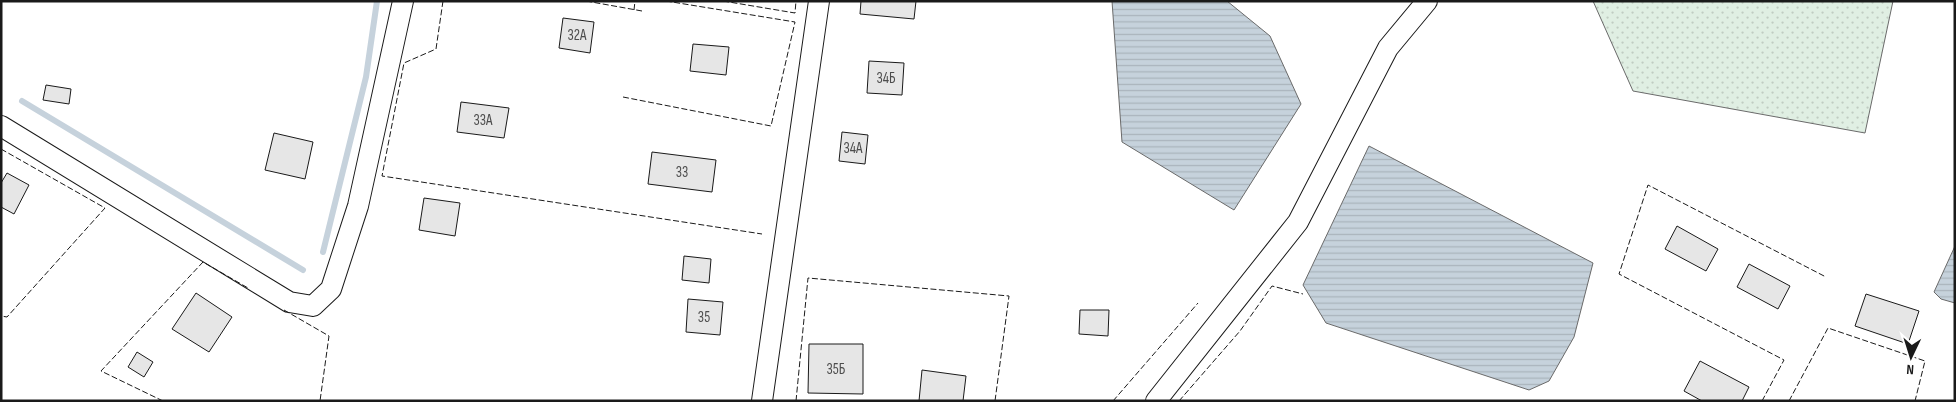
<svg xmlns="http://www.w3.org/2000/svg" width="1956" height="402" viewBox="0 0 1956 402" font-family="'Sofia Sans Condensed',sans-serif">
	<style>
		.grass { fill: url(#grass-dots); stroke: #6a6a6a }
		.water { fill: url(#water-rules); stroke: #6a6a6a }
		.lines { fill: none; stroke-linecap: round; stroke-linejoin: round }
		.stream { stroke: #c6d2dc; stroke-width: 6 }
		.building { fill: #e6e6e6; stroke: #1a1a1a }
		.minor-casing { stroke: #1a1a1a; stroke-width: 22 }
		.minor { stroke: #fff; stroke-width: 20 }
		.fence { stroke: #1a1a1a; stroke-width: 1; stroke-dasharray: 6 2.5; stroke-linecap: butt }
		.labels { text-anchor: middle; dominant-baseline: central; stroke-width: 4; stroke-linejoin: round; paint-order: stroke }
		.number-label { font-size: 15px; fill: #4d4d4d }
	</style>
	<defs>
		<pattern id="grass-dots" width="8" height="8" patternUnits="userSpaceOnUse" patternTransform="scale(1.25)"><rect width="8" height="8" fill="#e0efe3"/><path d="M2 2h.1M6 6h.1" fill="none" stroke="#c0ccc2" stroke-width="1.8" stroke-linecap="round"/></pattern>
		<pattern id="water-rules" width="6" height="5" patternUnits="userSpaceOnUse" patternTransform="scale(1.25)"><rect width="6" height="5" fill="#c6d2dc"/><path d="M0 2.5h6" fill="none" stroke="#aab4bc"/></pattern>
	</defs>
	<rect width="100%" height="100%" fill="#fff"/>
	<path class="grass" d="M1593 1H1893L1865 133 1633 91Z"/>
	<path class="water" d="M1112 1H1227L1270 36 1301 104 1234 210 1122 142Z
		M1369 146 1593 263 1574 337 1549 381 1529 390 1326 323 1303 285Z
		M1955 246V303L1941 299 1934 292Z"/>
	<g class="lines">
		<path class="stream" d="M22 101 303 270
			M323 252 366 77 377 1"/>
	</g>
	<path class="building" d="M861 1H916L914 19 860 14Z
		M563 18 594 22 590 53 559 48Z
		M693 44 729 47 726 75 690 71Z
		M869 61 904 63 902 95 867 93Z
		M46 85 71 89 69 104 43 100Z
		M461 102 509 108 504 138 457 132Z
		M842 132 868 135 865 164 839 161Z
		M274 133 313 142 305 179 265 170Z
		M652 152 716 160 712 192 648 184Z
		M7 173 29 185 14 214 1 207V183Z
		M424 198 460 203 455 236 419 230Z
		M1677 226 1718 249 1706 271 1665 249Z
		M684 256 711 259 709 283 682 280Z
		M1749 264 1790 286 1778 309 1737 287Z
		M196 293 232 317 209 352 172 329Z
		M1866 294 1919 311 1908 344 1855 326Z
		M688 299 723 302 720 335 686 332Z
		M1080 310H1109L1108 336 1079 334Z
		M809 344H863V394L808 393Z
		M137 352 153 362 144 377 128 367Z
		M1700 361 1749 387 1742 401H1702L1684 391Z
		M922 370 966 376 963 401H919Z"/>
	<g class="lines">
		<g class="minor-casing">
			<path id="minor" d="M1 126 289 302 313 306 331 289 358 206 403 1
				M762 401 819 1
				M1156 401 1298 222 1388 48 1427 1"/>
		</g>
		<use href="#minor" class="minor"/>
		<path class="fence" d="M443 1 436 49 404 63 382 176 762 234
			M586 1 642 11
			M723 1 795 13 796 1
			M634 10 635 1
			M623 97 771 126 795 22 666 1
			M1 149 105 208 7 317 1 316
			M284 310 329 336 320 401
			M163 401 101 371 203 262 248 288
			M796 401 808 278 1009 296 995 401
			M1113 401 1198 303
			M1179 401 1240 331 1272 286 1303 294
			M1762 401 1784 360 1619 274 1648 185 1826 277
			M1789 401 1828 328 1925 361 1915 401"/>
	</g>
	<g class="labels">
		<g class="number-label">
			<text x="577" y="35">32А</text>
			<text x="886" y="78">34Б</text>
			<text x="483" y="120">33А</text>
			<text x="853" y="148">34А</text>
			<text x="682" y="172">33</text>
			<text x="704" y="317">35</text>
			<text x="836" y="369">35Б</text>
		</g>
	</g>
	<rect width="1956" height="402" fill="none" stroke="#1a1a1a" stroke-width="5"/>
	<g transform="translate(1911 357) rotate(184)" stroke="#ffffff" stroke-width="4" paint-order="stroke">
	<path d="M0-4L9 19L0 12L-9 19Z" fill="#1a1a1a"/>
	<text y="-8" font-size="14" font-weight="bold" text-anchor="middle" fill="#1a1a1a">N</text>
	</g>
</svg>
